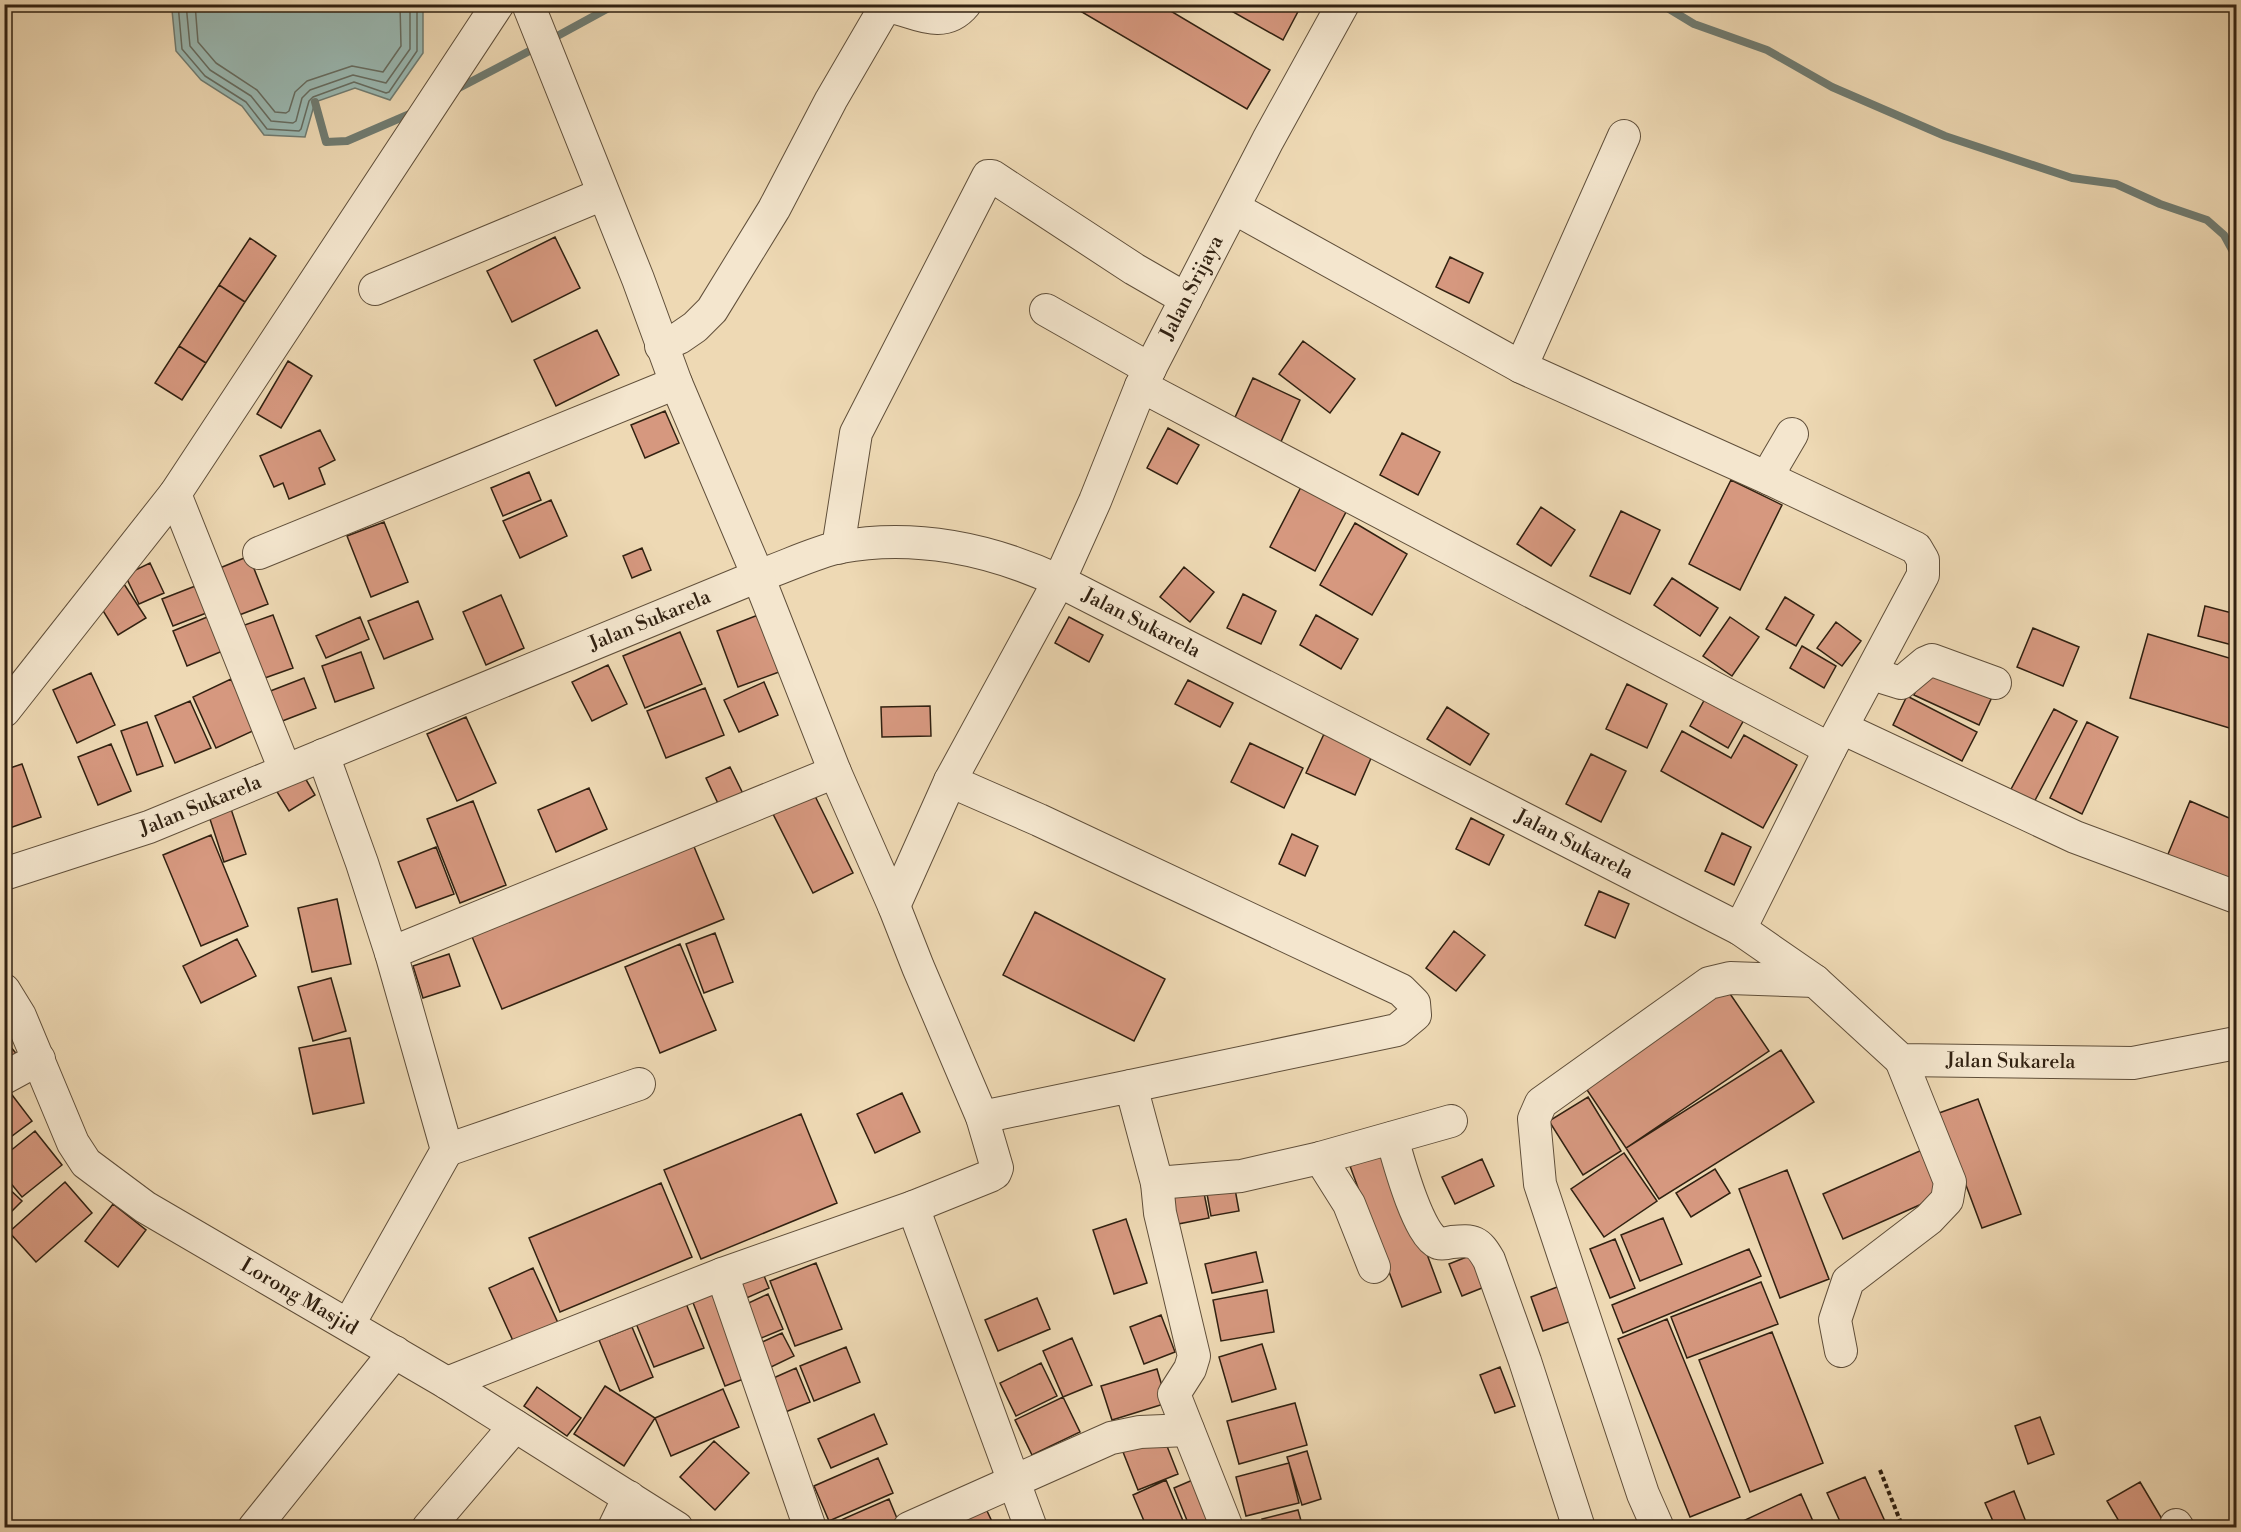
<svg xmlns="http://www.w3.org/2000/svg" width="2241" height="1532" viewBox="0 0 2241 1532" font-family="'Libre Bodoni',serif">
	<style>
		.water { fill: #9ab9b3; stroke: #707c72; stroke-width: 1.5 }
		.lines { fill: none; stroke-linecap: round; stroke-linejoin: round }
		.shore { stroke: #666d62; stroke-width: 1.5 }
		.stream { stroke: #707c72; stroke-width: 8 }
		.building { fill: #d6987f; stroke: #312111; stroke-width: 1.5 }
		.minor-casing { stroke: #604f3a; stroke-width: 34 }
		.path { stroke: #312111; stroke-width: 4; stroke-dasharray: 4.5 3; stroke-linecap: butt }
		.minor { stroke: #f4e6ce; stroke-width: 32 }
		.labels { text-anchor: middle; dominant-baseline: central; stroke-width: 6; stroke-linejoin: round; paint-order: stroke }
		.street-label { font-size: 20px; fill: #312111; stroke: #f4e6ce }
	</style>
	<rect width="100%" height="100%" fill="#eed9b4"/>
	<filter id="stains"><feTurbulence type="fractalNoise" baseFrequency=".00333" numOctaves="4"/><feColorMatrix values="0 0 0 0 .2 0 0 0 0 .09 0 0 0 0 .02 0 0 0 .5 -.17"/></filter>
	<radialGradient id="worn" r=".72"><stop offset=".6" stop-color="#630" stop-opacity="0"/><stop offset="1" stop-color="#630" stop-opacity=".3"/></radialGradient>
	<path class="water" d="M173 5H423V53L390 100 355 88 315 102 305 137 264 135 242 106 201 80 176 51 172 10Z"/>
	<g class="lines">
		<path class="shore" d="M178 4 182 49 205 76 246 102 267 129 299 131 301 129 309 101 313 97 354 82 386 93 389 92 417 51V4
			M186 4 190 46 210 70 251 96 271 121 293 123 296 121 302 98 310 90 353 75 386 83 410 49V4
			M195 4 198 42 216 63 257 90 275 112 286 113 289 111 295 92 307 81 352 66 383 72 401 46 400 4"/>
		<path class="stream" d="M1661 4 1694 24 1767 50 1832 87 1945 136 2072 178 2116 184 2160 204 2207 220 2224 235 2236 257
			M550 40 616 4
			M455 90 537 47
			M315 102 326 142 347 141 412 113"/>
	</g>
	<path class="building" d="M1077 4H1159L1270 70 1247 109 1075 8Z
		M1219 4H1302L1283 40Z
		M555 237 580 288 512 322 487 271Z
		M250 238 276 256 245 302 219 285Z
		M1450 257 1483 273 1469 303 1436 287Z
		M219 285 245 302 206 363 179 346Z
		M597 330 619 375 556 406 534 360Z
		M1303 341 1355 379 1330 413 1279 374Z
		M179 346 206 363 182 400 155 383Z
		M288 361 312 376 281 428 257 414Z
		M1253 378 1300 400 1279 446 1232 424Z
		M665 411 679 443 645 458 631 425Z
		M1168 428 1199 445 1177 484 1147 468Z
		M320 430 335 460 319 468 325 484 289 499 283 483 274 487 260 456Z
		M1402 433 1440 452 1418 495 1380 475Z
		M529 472 541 500 503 516 491 488Z
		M1731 480 1782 505 1740 590 1689 564Z
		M1301 487 1346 512 1315 571 1270 547Z
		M551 500 567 536 520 558 503 521Z
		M1541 507 1575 530 1551 566 1517 544Z
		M1621 511 1660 530 1630 594 1590 576Z
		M384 522 408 582 371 597 347 536Z
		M1355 523 1407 554 1372 615 1320 585Z
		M642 548 651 570 632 578 623 556Z
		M249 556 268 604 234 617 215 570Z
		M150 563 164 593 139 604 125 575Z
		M1184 567 1214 592 1190 622 1160 597Z
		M1672 578 1718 608 1700 636 1654 605Z
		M203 583 214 610 173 626 162 599Z
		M124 584 146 618 118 635 97 601Z
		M1243 594 1276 611 1261 644 1227 628Z
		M501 595 524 648 486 665 463 612Z
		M1785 597 1814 615 1796 646 1766 629Z
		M418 601 433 639 384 659 368 621Z
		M2205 606 2236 614V646L2198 636Z
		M217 613 232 647 187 666 173 631Z
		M273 615 293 668 262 679 242 626Z
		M758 615 779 672 738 687 717 631Z
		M1316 615 1358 639 1341 669 1300 645Z
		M360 617 369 639 326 658 316 636Z
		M1069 617 1103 635 1089 662 1055 643Z
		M1730 617 1759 637 1732 676 1703 656Z
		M1836 622 1861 641 1842 666 1817 648Z
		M2033 628 2079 647 2063 686 2017 667Z
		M680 632 702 684 645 708 623 656Z
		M2148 634 2236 660V730L2130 698Z
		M1802 646 1836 666 1824 688 1790 668Z
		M361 652 374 688 335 702 322 666Z
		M608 665 627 704 592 721 572 682Z
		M1926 667 1992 697 1979 725 1914 695Z
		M91 673 115 725 77 743 53 690Z
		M304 678 316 708 272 725 260 695Z
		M231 679 255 730 216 748 193 697Z
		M1188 680 1233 703 1220 727 1175 704Z
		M764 682 778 715 739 732 724 700Z
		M1627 684 1667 704 1647 748 1606 729Z
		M705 688 724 735 666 758 647 711Z
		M1907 696 1977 732 1962 761 1893 725Z
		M1706 697 1745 718 1728 748 1690 726Z
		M190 701 211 748 175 763 155 716Z
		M930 706 931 736 882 737 881 707Z
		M1447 707 1489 734 1470 765 1427 739Z
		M2054 709 2077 721 2032 806 2009 793Z
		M466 717 496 783 457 801 427 734Z
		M147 722 163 766 137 775 121 731Z
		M2087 722 2118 737 2082 814 2050 798Z
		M1682 731 1731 758 1744 735 1797 765 1763 828 1661 771Z
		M1324 734 1372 756 1355 795 1306 773Z
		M1250 743 1303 768 1284 808 1231 782Z
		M111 744 131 791 98 805 78 757Z
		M1591 754 1626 771 1601 822 1566 804Z
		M22 764 41 817 4 830V770Z
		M730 767 747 802 723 814 706 778Z
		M301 771 315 795 289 811 274 787Z
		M589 788 607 829 556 852 538 810Z
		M812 790 853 873 813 893 771 810Z
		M473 801 506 885 460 903 427 819Z
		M2190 801 2236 821V889L2166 859Z
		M229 803 246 854 224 862 207 810Z
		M1471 818 1504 835 1489 865 1456 849Z
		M1722 833 1751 847 1734 885 1705 871Z
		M1292 834 1318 846 1305 876 1279 864Z
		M211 835 248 926 201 946 163 855Z
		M690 837 724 919 502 1009 468 927Z
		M436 847 454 894 416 908 398 862Z
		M1599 891 1629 904 1615 938 1585 925Z
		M337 899 351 964 312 972 298 908Z
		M1035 912 1165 979 1134 1041 1003 975Z
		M1454 931 1485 955 1456 991 1426 968Z
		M715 933 733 982 704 993 686 944Z
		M237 939 256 976 201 1003 183 966Z
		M680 944 716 1030 660 1053 625 967Z
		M449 954 460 986 423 998 413 966Z
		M331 978 346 1031 313 1041 298 987Z
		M1722 982 1769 1051 1626 1148 1579 1078Z
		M350 1038 364 1103 313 1114 299 1048Z
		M4 1039 20 1058 4 1069Z
		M1781 1050 1814 1102 1659 1199 1626 1148Z
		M6 1087 32 1121 8 1139 4 1134V1089Z
		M902 1093 920 1132 875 1153 857 1114Z
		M1588 1097 1621 1151 1583 1175 1549 1121Z
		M1978 1099 2021 1214 1982 1228 1939 1113Z
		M801 1114 837 1203 701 1259 664 1170Z
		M35 1131 62 1165 22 1197 4 1175V1156Z
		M1922 1150 1942 1195 1843 1239 1823 1194Z
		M1389 1152 1441 1292 1402 1307 1350 1166Z
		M1624 1153 1657 1201 1604 1237 1571 1189Z
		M1482 1159 1494 1186 1455 1204 1442 1177Z
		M1715 1169 1730 1193 1691 1217 1676 1193Z
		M1787 1170 1829 1279 1780 1298 1739 1189Z
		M1233 1178 1239 1211 1211 1216 1205 1183Z
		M65 1182 92 1213 36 1262 9 1232Z
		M661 1183 692 1257 560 1312 529 1238Z
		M4 1184 22 1201 4 1219Z
		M1203 1188 1209 1218 1178 1224 1172 1194Z
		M113 1204 146 1230 118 1267 85 1241Z
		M1663 1218 1682 1264 1640 1281 1621 1235Z
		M1126 1219 1147 1283 1114 1294 1093 1230Z
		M1615 1239 1635 1288 1610 1298 1590 1249Z
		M1749 1249 1761 1276 1623 1333 1612 1305Z
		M1256 1252 1263 1282 1212 1293 1205 1264Z
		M1479 1252 1492 1284 1462 1296 1449 1264Z
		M816 1263 842 1329 795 1346 770 1281Z
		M760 1266 769 1288 742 1300 732 1277Z
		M533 1268 558 1323 514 1343 489 1288Z
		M1761 1282 1778 1324 1687 1358 1671 1317Z
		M1565 1284 1577 1319 1543 1331 1531 1297Z
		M1267 1290 1274 1332 1221 1341 1213 1300Z
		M713 1292 746 1378 725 1386 692 1300Z
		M768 1294 783 1329 759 1339 744 1305Z
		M1037 1298 1050 1329 998 1351 985 1320Z
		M685 1301 704 1348 654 1367 635 1321Z
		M1161 1315 1175 1352 1144 1364 1130 1327Z
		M1667 1319 1740 1497 1690 1517 1618 1339Z
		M632 1327 653 1377 620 1391 599 1340Z
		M1772 1332 1823 1463 1750 1492 1699 1360Z
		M782 1333 794 1356 769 1368 758 1344Z
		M1072 1338 1092 1385 1063 1397 1043 1351Z
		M1262 1344 1276 1389 1232 1402 1219 1357Z
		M846 1347 860 1382 814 1401 800 1366Z
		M1041 1363 1057 1396 1016 1416 1000 1383Z
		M1500 1367 1515 1406 1495 1413 1480 1375Z
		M796 1368 810 1402 783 1413 769 1380Z
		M1157 1369 1167 1403 1112 1420 1101 1386Z
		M605 1386 655 1418 624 1466 574 1434Z
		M537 1387 581 1418 567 1436 524 1406Z
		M723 1389 739 1427 671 1456 655 1418Z
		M1063 1397 1080 1432 1032 1455 1015 1420Z
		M1295 1403 1307 1445 1239 1464 1227 1421Z
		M874 1414 887 1444 831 1468 818 1439Z
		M2040 1417 2054 1454 2028 1464 2015 1426Z
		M1163 1436 1178 1474 1138 1490 1123 1452Z
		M714 1441 749 1473 715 1510 680 1477Z
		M1307 1451 1321 1499 1302 1505 1287 1457Z
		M878 1458 893 1493 829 1521 814 1486Z
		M1289 1463 1299 1503 1246 1516 1236 1477Z
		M1202 1476 1220 1521 1204 1528H1190L1174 1488Z
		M1865 1477 1888 1528H1843L1827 1493Z
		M1166 1480 1186 1528H1147L1133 1495Z
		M2140 1482 2165 1524 2158 1528H2123L2107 1501Z
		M2014 1491 2026 1522 2012 1528H1996L1985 1503Z
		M1801 1494 1816 1528H1728Z
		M980 1496 995 1528H940Z
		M889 1499 901 1528H825V1527Z
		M1298 1510 1303 1528H1265L1262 1519Z"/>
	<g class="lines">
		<g class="minor-casing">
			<g id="minor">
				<path d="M1234 208 1521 367 1770 479 1916 548 1923 560V575L1830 749 1740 929"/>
				<path d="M375 289 603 194"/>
				<path d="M1046 310 1150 369"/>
				<path d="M661 346 679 338 695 327 712 310 774 209 831 100 884 9C901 0 938 37 965 4"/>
				<path d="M1521 367 1624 136"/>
				<path d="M1141 386 1830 749"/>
				<path d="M1770 479 1775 463 1792 434"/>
				<path d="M175 494 285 770"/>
				<path d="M838 548 856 433 988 176H992L1134 269 1186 299"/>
				<path d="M259 553 676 383"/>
				<path d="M1872 674 1901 683 1925 663 1932 660 1995 683"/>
				<path d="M4 711 175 494 498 4"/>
				<path d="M1842 728 2075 837 2236 897"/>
				<path d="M323 755 362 863 391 953 447 1150 349 1324"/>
				<path d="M950 781 1039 820 1401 990 1414 1003 1415 1015 1397 1030 1131 1086"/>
				<path id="s1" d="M4 874 149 827 758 576C783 568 815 552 840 547 914 533 991 549 1059 581L1740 929 1815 981 1901 1060 2133 1063 2236 1043"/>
				<path id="s2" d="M894 906 950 781 1059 581 1095 501 1141 386 1268 140 1343 4"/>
				<path d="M391 953 835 772"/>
				<path id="s3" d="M4 990 20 1016 73 1143 86 1163 145 1207 447 1383 677 1528"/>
				<path d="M4 1078 39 1059"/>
				<path d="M982 1117 1131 1086 1157 1183 1160 1213 1194 1356 1190 1369 1174 1394 1227 1528"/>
				<path d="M1392 1138C1398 1159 1418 1235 1438 1243 1442 1244 1448 1243 1452 1242 1474 1240 1478 1241 1489 1260L1525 1361 1579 1528"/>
				<path d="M447 1150 639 1084"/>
				<path d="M1320 1158 1349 1204 1374 1267"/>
				<path d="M1157 1183 1241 1176 1320 1158 1451 1121"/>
				<path d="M913 1207 1031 1528"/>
				<path d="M722 1274 810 1528"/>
				<path d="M1841 1351 1835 1320 1848 1281 1929 1219 1947 1200 1950 1182 1901 1060"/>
				<path d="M447 1383 722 1274 913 1207 990 1176 995 1173 997 1168 982 1117 918 967 894 906 835 772 758 576 676 383 638 279 528 4"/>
				<path d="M2176 1525 2178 1528"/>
				<path d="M254 1528 395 1352"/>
				<path d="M428 1528 515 1426"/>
				<path d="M614 1528 629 1497"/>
				<path d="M909 1528 1111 1438 1140 1432 1188 1430"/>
				<path d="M1658 1528 1643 1494 1540 1184 1534 1119 1541 1103 1709 983 1730 978 1815 981"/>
			</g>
		</g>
		<path class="path" d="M1880 1470 1903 1528"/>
		<use href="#minor" class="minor"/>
	</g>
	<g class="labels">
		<g class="street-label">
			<text stroke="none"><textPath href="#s2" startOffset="687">Jalan Srijaya</textPath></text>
			<text stroke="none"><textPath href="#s1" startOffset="694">Jalan Sukarela</textPath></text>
			<text stroke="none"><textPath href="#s1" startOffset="1216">Jalan Sukarela</textPath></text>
			<text stroke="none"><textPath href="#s1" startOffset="208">Jalan Sukarela</textPath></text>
			<text stroke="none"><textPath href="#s1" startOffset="1702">Jalan Sukarela</textPath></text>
			<text stroke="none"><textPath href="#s1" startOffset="2206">Jalan Sukarela</textPath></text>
			<text stroke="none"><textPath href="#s3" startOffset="444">Lorong Masjid</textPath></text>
		</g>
	</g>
	<rect width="2241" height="1532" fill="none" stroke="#eed9b4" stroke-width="24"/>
	<rect x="6" y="6" width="2229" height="1520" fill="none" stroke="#312111" stroke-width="3"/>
	<rect x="12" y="12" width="2217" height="1508" fill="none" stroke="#312111" stroke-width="1.5"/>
	<rect width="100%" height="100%" filter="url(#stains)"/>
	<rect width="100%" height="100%" fill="url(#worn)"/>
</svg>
